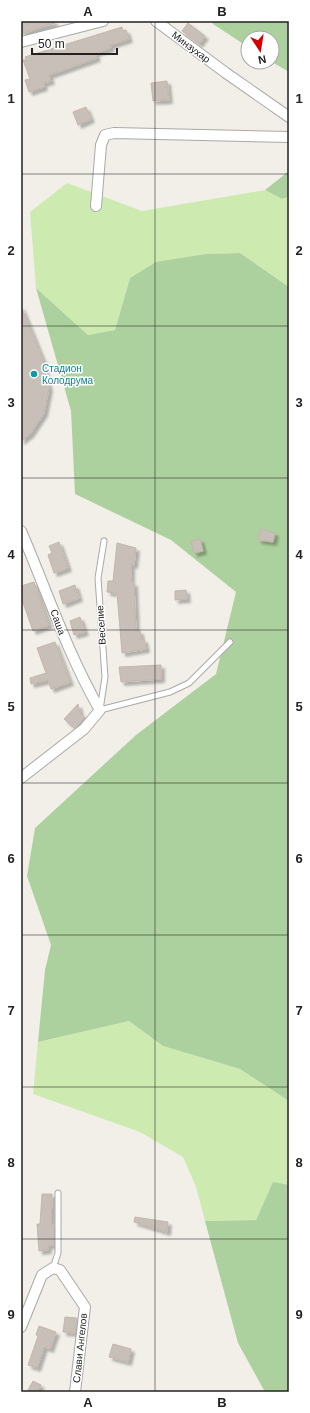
<svg xmlns="http://www.w3.org/2000/svg" width="310" height="1413" viewBox="0 0 310 1413" font-family="Arial,sans-serif">
	<style>
		.grass { fill: #cdebb0 }
		.forest { fill: #add19e }
		.building { fill: #c7bfb8; stroke: #c4b6ab; filter: url(#shadow) }
		.lines { fill: none; stroke-linecap: round; stroke-linejoin: round }
		.lane-casing { stroke: #a9a9a9; stroke-width: 7 }
		.street-casing { stroke: #a9a9a9; stroke-width: 12 }
		.lane { stroke: #fff; stroke-width: 5 }
		.street { stroke: #fff; stroke-width: 10 }
		.grid { fill: none; stroke: #222; stroke-width: 1; stroke-opacity: 0.55 }
		.culture-dot { fill: #0f9aa8; stroke: #fff; stroke-width: 1.5 }
		.labels { text-anchor: middle; dominant-baseline: central; stroke-width: 3; stroke-linejoin: round; paint-order: stroke }
		.street-label { font-size: 10px; fill: #222; stroke: #fff }
		.culture-label { font-size: 10px; fill: #0d838f; stroke: #fff; text-anchor: start }
		.neatline { fill: none; stroke: #222; stroke-width: 1.5 }
		.grid-label { font-size: 13px; text-anchor: middle; font-weight: bold; fill: #222 }
	</style>
	<defs>
		<filter id="shadow"><feDropShadow dx="3.5" dy="3.5" stdDeviation="1" flood-color="#0004"/></filter>
	</defs>
	<rect width="100%" height="100%" fill="#f2efe9"/>
	<path class="grass" d="M67 183 142 211 265 190 282 199 289 197V287L240 253 206 254 186 258 130 278 115 330 88 335 36 288 30 212Z
		M129 1021 163 1046 240 1069 289 1101V1185L273 1183 256 1220 205 1221 196 1187 183 1157 140 1132 33 1094 38 1042Z"/>
	<path class="forest" d="M211 21H289V72L272 62V38H248V47L213 24Z
		M289 171V197L282 199 265 190Z
		M240 253 289 287V1101L240 1069 163 1046 129 1021 38 1042 45 970 51 945 27 876 35 828 136 735 216 674 236 592 171 540 75 494 71 411 36 288 88 335 115 330 130 278 156 262 206 254Z
		M273 1182 289 1185V1392H265L238 1343 205 1221 256 1220Z"/>
	<path class="building" d="M21 21H54L55 23 21 34Z
		M188 23 205 36 199 44 182 31Z
		M122 27 123 31 126 30 129 39 110 45 111 48 95 53 97 58 49 75 51 81 43 83 44 87 29 92 25 80 30 79 23 60H26L25 57Z
		M167 81 169 100 153 101 151 83Z
		M86 107 91 119 78 125 73 112Z
		M21 306 43 360 49 388 44 413 30 434 21 441Z
		M261 529 275 533 273 542 258 540Z
		M200 539 203 551 194 553 191 541Z
		M59 542 68 568 54 573 48 555 52 553 49 546Z
		M117 543 136 548 134 565 131 564V583H134L136 631H140L141 640 144 639 146 649 122 653 117 593 107 592 108 581H113Z
		M34 582 49 625 33 631 21 597V586Z
		M75 585 79 598 63 604 59 591Z
		M186 590 187 599 175 600V591Z
		M80 617 85 632 74 635 70 621Z
		M55 642 70 682 51 689 48 680 31 684 30 678 46 673 37 648Z
		M161 665V679L121 682 119 667Z
		M78 704 80 713 85 718 74 728 64 719Z
		M42 1194H52L51 1225H54V1245H48V1250L39 1251 37 1224H40Z
		M135 1217 168 1222 167 1232 134 1222Z
		M65 1317 77 1318 75 1333 63 1332Z
		M39 1326 56 1332 50 1349 44 1347 37 1368 28 1365 38 1336 36 1335Z
		M113 1344 131 1349 128 1362 109 1357Z
		M33 1381 41 1385 37 1392H27Z"/>
	<g class="lines">
		<g class="lane-casing">
			<path id="lane" d="M104 541 98 578 105 677 100 710 170 692 189 683 230 642
				M53 1268 58 1253V1193"/>
		</g>
		<g class="street-casing">
			<path id="street" d="M156 21 226 73 289 117
				M21 42 103 21
				M96 206 101 145 105 135 114 133 289 137
				M21 531C47 591 67 653 100 710L84 729 21 778
				M21 1327 42 1275 53 1268 60 1270 85 1307 75 1392"/>
		</g>
		<use href="#lane" class="lane"/>
		<use href="#street" class="street"/>
	</g>
	<path class="grid" d="M155 21V1392M21 174H289M21 326H289M21 478H289M21 630H289M21 783H289M21 935H289M21 1087H289M21 1239H289"/>
	<circle class="culture-dot" cx="34" cy="374" r="4"/>
	<g class="labels">
		<g class="street-label">
			<text transform="translate(191 47) rotate(37)">Минзухар</text>
			<text transform="translate(58 622) rotate(70)">Саша</text>
			<text transform="translate(101 625) rotate(-94)">Веселие</text>
			<text transform="translate(80 1348) rotate(-84)">Слави Ангелов</text>
		</g>
		<g class="culture-label">
			<text x="42" y="368">Стадион<tspan x="42" dy="12">Колодрума</tspan></text>
		</g>
	</g>
	<rect width="310" height="1413" fill="none" stroke="#ffffff" stroke-width="44"/>
	<g transform="translate(260 50) rotate(168)"><circle r="19" fill="#ffffff" stroke="#a7a7a7"/>
	<path d="M0-3L7 15L0 10L-7 15Z" fill="#d40000"/>
	<text y="-6" font-size="11" font-weight="bold" text-anchor="middle" fill="#222222">N</text>
	</g>
	<path d="M32 48v6h85v-6" fill="none" stroke="#222222" stroke-width="2"/>
	<text x="38" y="48" font-size="12" fill="#222222" stroke="#ffffff" stroke-width="3" paint-order="stroke">50 m</text>
	<rect x="22" y="22" width="266" height="1369" class="neatline"/>
	<g class="grid-label">
		<text x="88" y="16">A</text>
		<text x="222" y="16">B</text>
		<text x="11" y="103">1</text>
		<text x="299" y="103">1</text>
		<text x="11" y="255">2</text>
		<text x="299" y="255">2</text>
		<text x="11" y="407">3</text>
		<text x="299" y="407">3</text>
		<text x="11" y="559">4</text>
		<text x="299" y="559">4</text>
		<text x="11" y="711">5</text>
		<text x="299" y="711">5</text>
		<text x="11" y="863">6</text>
		<text x="299" y="863">6</text>
		<text x="11" y="1015">7</text>
		<text x="299" y="1015">7</text>
		<text x="11" y="1167">8</text>
		<text x="299" y="1167">8</text>
		<text x="11" y="1319">9</text>
		<text x="299" y="1319">9</text>
		<text x="88" y="1407">A</text>
		<text x="222" y="1407">B</text>
	</g>
</svg>
